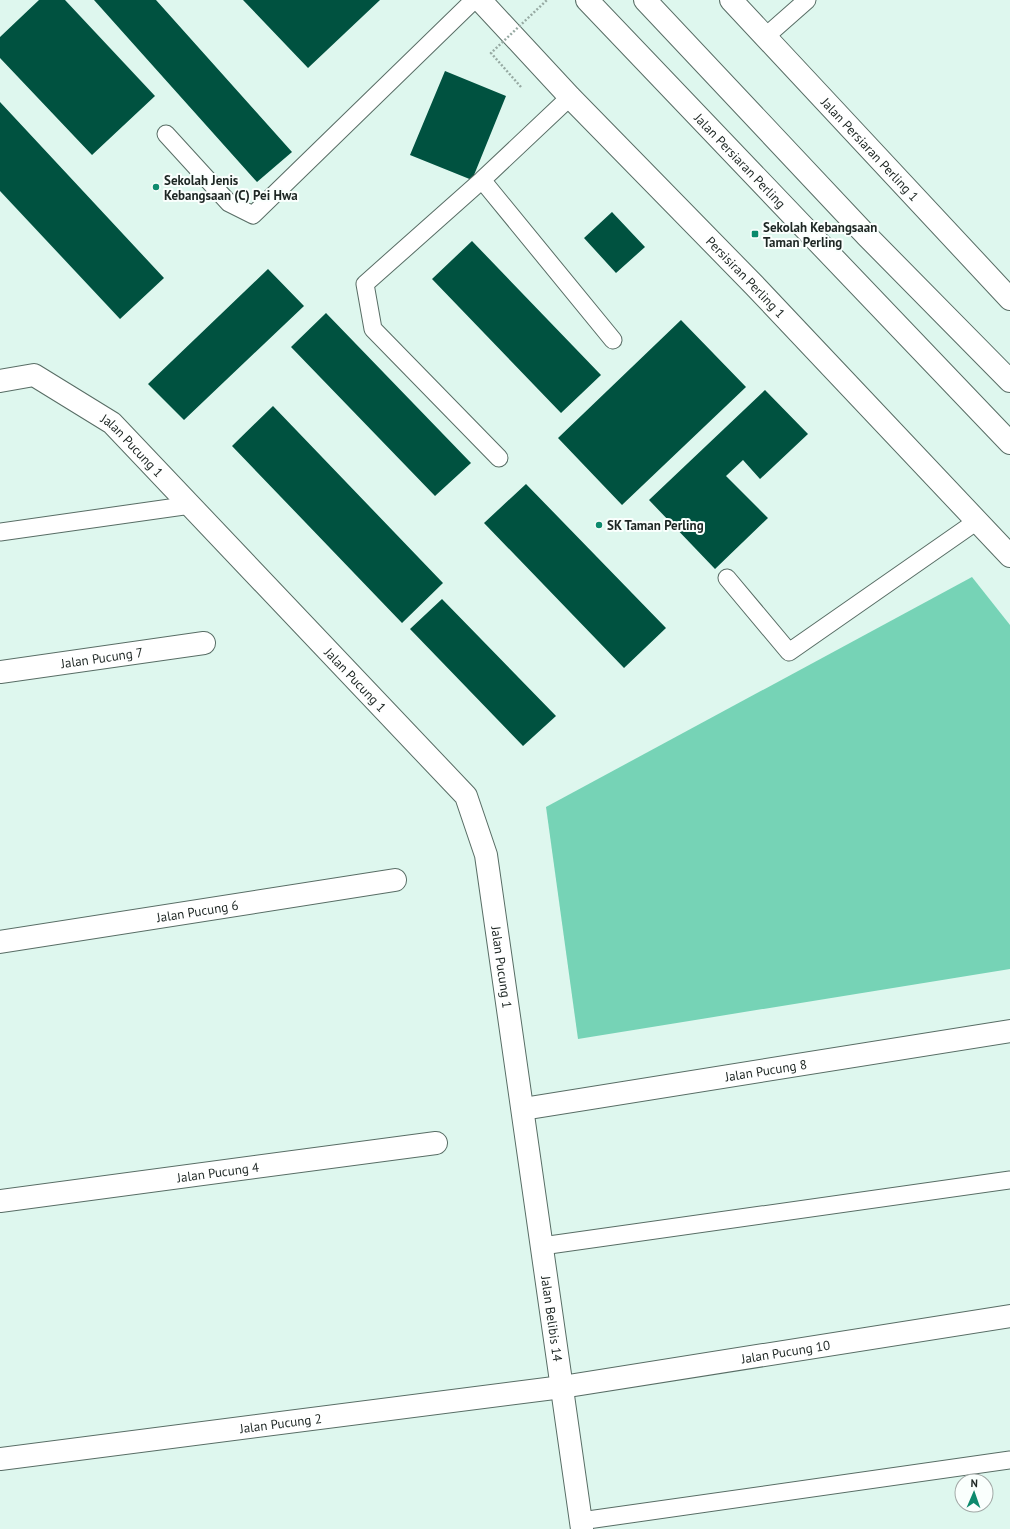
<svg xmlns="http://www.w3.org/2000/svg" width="1010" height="1529" viewBox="0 0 1010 1529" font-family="'PT Sans',sans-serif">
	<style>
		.green { fill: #76d3b6 }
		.building { fill: #005240 }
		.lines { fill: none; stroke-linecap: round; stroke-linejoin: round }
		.lane-casing { stroke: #586d65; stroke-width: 19 }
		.street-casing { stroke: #586d65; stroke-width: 24 }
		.secondary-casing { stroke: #586d65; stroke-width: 24 }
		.lane { stroke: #fff; stroke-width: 17 }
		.street { stroke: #fff; stroke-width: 22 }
		.secondary { stroke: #fff; stroke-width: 22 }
		.path-bridge { stroke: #96a9a2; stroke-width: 2.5; stroke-dasharray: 2 2; stroke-linecap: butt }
		.poi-dot { fill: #0d8a6d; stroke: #fafffd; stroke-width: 1.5 }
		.labels { text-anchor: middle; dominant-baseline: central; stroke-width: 4; stroke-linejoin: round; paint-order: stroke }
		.street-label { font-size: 13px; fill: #1d2623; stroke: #fafffd }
		.poi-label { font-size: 13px; font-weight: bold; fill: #1d2623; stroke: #fafffd; text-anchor: start }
	</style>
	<rect width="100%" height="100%" fill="#def7ee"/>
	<path class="green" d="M972 577 1010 625V969L578 1039 546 807Z"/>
	<path class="building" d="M39 0H65L155 96 92 155 0 58V37Z
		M94 0H156L292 152 257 182Z
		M243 0H380L308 68Z
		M445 71 506 96 472 180 410 155Z
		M0 102 164 278 120 319 0 191Z
		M612 212 645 247 616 273 584 238Z
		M472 241 601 375 561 413 432 279Z
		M268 269 304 306 184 420 148 384Z
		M326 313 471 463 435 496 291 347Z
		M681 320 746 387 622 505 558 438Z
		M765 390 808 434 760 479 743 460 726 476 768 518 715 569 649 500Z
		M273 406 443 583 402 623 232 446Z
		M526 484 666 628 624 668 484 523Z
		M442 599 556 716 523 746 410 629Z"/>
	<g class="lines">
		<g class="lane-casing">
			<path id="lane" d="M765 37 807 0
				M166 134 229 203 253 215 474 0
				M482 180 613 340
				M499 458 373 329 365 284 482 180 570 97
				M0 532 191 505
				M727 578 789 652 977 521
				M542 1246 1010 1180
				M581 1521 1010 1460"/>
		</g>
		<g class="street-casing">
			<g id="street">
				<path id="s1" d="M480 0 570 97 754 285 1010 556"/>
				<path id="s2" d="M731 0 1010 299"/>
				<path id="s3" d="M0 381 34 375 112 423 466 796 486 855 582 1529"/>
				<path id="s4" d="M0 672 204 643"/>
				<path id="s5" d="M0 942 395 880"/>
				<path id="s6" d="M523 1109 1010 1031"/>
				<path id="s7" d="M0 1201 436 1143"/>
				<path id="s8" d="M0 1459 562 1387 1010 1316"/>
			</g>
		</g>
		<g class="secondary-casing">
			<g id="secondary">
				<path id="s9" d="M587 0 1010 443"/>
				<path d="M645 0 866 235 1010 381"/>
			</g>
		</g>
		<use href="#lane" class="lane"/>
		<use href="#street" class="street"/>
		<use href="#secondary" class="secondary"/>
		<path class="path-bridge" d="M521 87 491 53 547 0"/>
	</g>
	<g class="poi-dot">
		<circle cx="156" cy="187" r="4"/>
		<rect x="751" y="230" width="8" height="8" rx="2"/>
		<circle cx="599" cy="525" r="4"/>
	</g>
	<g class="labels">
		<g class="street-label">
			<text stroke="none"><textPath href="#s2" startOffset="204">Jalan Persiaran Perling 1</textPath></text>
			<text stroke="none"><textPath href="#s9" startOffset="222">Jalan Persiaran Perling</textPath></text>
			<text stroke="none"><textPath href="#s1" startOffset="384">Persisiran Perling 1</textPath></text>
			<text stroke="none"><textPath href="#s3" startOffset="156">Jalan Pucung 1</textPath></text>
			<text stroke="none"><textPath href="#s4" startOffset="103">Jalan Pucung 7</textPath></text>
			<text stroke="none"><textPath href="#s3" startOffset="480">Jalan Pucung 1</textPath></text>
			<text stroke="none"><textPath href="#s5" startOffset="200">Jalan Pucung 6</textPath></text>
			<text stroke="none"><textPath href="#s3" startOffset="816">Jalan Pucung 1</textPath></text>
			<text stroke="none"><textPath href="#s6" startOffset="246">Jalan Pucung 8</textPath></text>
			<text stroke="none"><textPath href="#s7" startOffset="220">Jalan Pucung 4</textPath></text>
			<text stroke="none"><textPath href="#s3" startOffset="1171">Jalan Belibis 14</textPath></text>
			<text stroke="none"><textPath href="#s8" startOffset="793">Jalan Pucung 10</textPath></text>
			<text stroke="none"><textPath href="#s8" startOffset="283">Jalan Pucung 2</textPath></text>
		</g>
		<g class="poi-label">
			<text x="164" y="180">Sekolah Jenis<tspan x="164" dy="15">Kebangsaan (C) Pei Hwa</tspan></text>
			<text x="763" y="227">Sekolah Kebangsaan<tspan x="763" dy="15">Taman Perling</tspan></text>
			<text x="607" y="525">SK Taman Perling</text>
		</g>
	</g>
	<g transform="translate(974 1493) rotate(2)"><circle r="19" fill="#fafffd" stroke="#a2a8a6"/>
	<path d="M0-3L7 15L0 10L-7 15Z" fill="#0d8a6d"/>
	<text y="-6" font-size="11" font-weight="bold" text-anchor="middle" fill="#1d2623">N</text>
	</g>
</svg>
